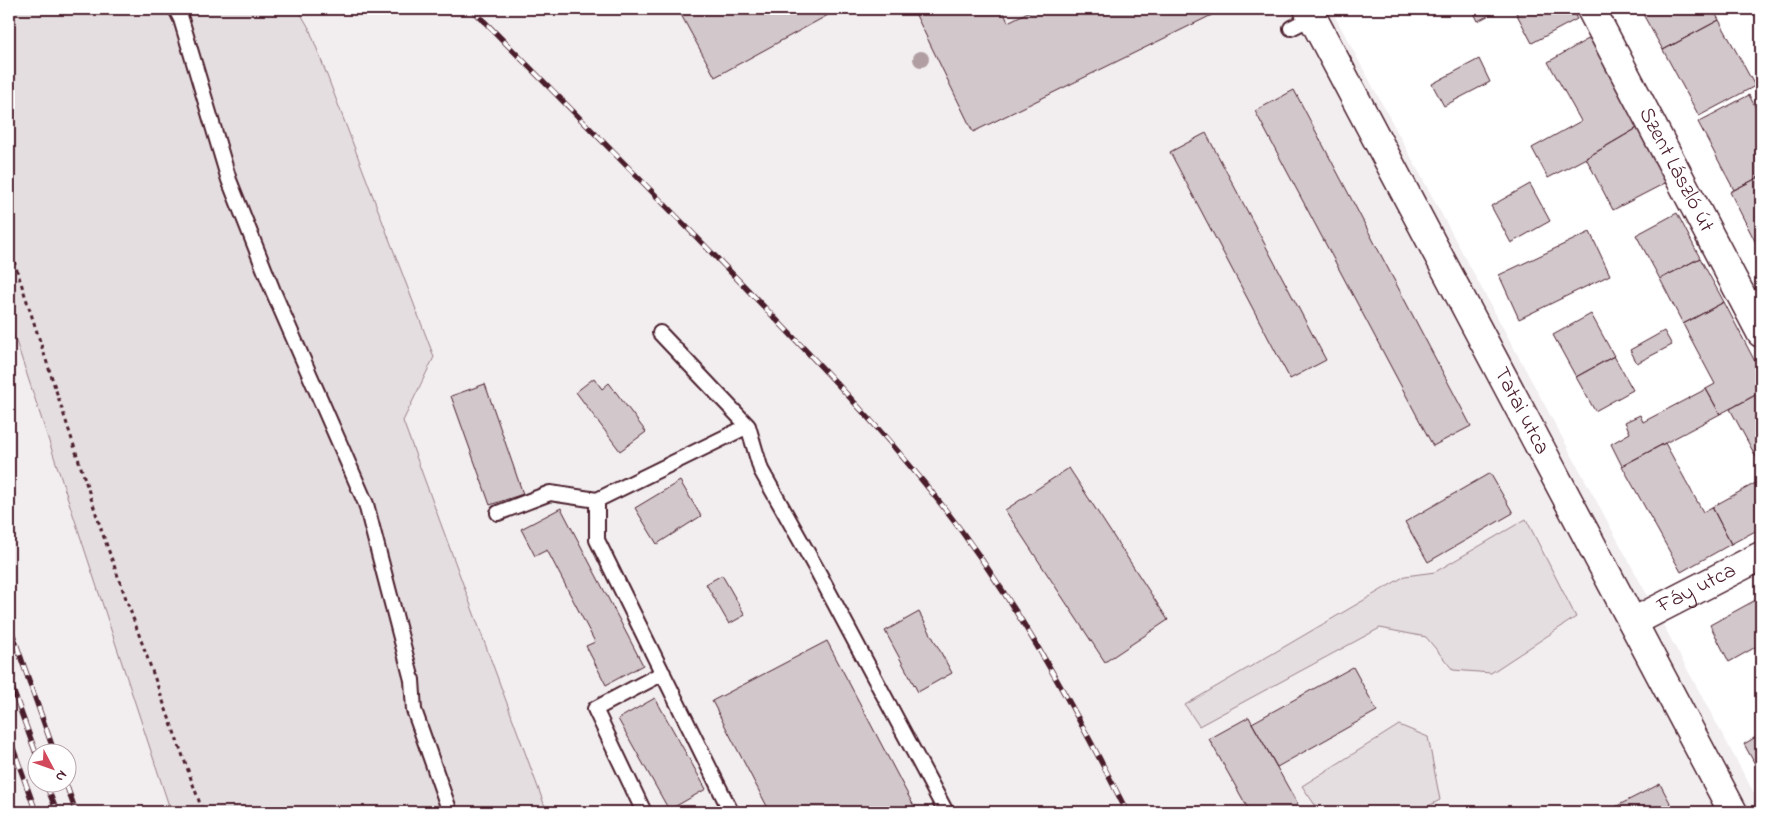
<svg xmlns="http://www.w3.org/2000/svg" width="1770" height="821" viewBox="0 0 1770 821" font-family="'Indie Flower',sans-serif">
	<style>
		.built { fill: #f2eeef; fill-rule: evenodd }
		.green { fill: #e5dee0; stroke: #987e86 }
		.building { fill: #d2c7cb; stroke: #4a1f2b }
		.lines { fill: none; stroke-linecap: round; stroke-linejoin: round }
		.lane-casing { stroke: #4a1f2b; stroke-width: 18 }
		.street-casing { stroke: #4a1f2b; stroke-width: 31 }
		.path { stroke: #4a1f2b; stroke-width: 3; stroke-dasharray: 4 4; stroke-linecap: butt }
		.lane { stroke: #fff; stroke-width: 14 }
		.street { stroke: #fff; stroke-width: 28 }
		.rail-casing { stroke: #4a1f2b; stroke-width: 5.5 }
		.rail { stroke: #fff; stroke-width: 4; stroke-dasharray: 11; stroke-linecap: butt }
		.tree { fill: #b19ea3 }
		.labels { text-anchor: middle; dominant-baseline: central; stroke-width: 4; stroke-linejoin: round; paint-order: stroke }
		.street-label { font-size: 22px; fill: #4a1f2b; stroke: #fff }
	</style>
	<rect width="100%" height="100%" fill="#fff"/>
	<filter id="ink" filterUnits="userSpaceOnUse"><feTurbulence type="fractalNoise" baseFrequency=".02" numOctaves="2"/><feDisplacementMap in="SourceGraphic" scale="10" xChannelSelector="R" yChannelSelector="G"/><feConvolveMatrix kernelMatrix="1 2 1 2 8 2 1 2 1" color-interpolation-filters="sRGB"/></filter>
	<g filter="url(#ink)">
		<path class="built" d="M298 9H1331L1761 806V812H547L403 421 434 357Z
			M9 320 171 812H9ZM38 754H68V784H38Z"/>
		<path class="green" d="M9 9H298L309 28 434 357 403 421 547 812H171L9 320Z
			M1526 519 1576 617 1491 673 1453 670 1426 637 1380 628 1199 726 1185 705 1405 576 1435 572Z
			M1399 725 1428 737 1440 800 1419 811 1410 812H1346L1317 808 1302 786Z"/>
		<path class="building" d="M683 9H839L715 77 679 11Z
			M913 9H1002L1008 22 1034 9H1224L973 132Z
			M1472 9H1501L1478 21Z
			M1514 9H1571L1577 19 1532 43Z
			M1640 9H1713L1719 20 1663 50Z
			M1719 20 1755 86 1699 116 1663 50Z
			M1590 38 1639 127 1586 158 1548 178 1532 148 1581 121 1548 62Z
			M1479 59 1490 82 1444 106 1432 84Z
			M1294 90 1471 426 1433 446 1255 111Z
			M1749 95 1761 118V176L1734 190 1698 122Z
			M1639 127 1669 181 1613 210 1586 158Z
			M1206 133 1326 360 1290 379 1170 152Z
			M1761 176V253L1730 192Z
			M1530 184 1550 221 1511 243 1491 206Z
			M1677 213 1700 258 1660 279 1636 235Z
			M1590 232 1610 275 1519 319 1499 275Z
			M1700 258 1724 302 1683 324 1660 279Z
			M1724 302 1761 373V392L1720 414 1706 389 1715 384 1683 324Z
			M1591 314 1614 356 1576 377 1553 335Z
			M1664 331 1672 345 1637 363 1630 350Z
			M1614 356 1633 390 1595 411 1576 377Z
			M594 378 602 389 609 383 646 432 620 451 576 392Z
			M485 384 523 494 490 505 451 396Z
			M1706 389 1720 414 1622 466 1611 444 1630 433 1625 422 1640 415 1643 422Z
			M1761 392V466L1730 409Z
			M1665 443 1703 512 1712 507 1731 544 1681 572 1622 466Z
			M1069 468 1168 620 1105 662 1005 510Z
			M1490 473 1513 513 1428 562 1405 522Z
			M1761 480V528L1731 544 1712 507Z
			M680 481 701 516 657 544 635 508Z
			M561 508 643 665 606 685 586 646 595 642 547 550 535 556 521 529Z
			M722 575 745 615 729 624 706 584Z
			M1761 597V644L1729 662 1710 625Z
			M919 612 952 673 918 692 885 631Z
			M827 641 917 812H770L712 701Z
			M1353 667 1377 711 1277 767 1252 723Z
			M655 698 706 789 669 810 618 719Z
			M1249 717 1252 723 1302 812H1250L1209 739Z
			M1761 734V775L1744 744Z
			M1660 784 1675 812H1617L1615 807Z"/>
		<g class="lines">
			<g class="lane-casing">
				<path id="lane" d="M176 9 181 19 229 180 273 291 366 504 412 680 414 710 450 812
					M1291 28 1313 17
					M660 333 748 426
					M597 500V540L731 812
					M498 513 550 493 597 500 748 426 761 470 817 570 946 812
					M644 812 595 709 663 673"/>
			</g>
			<g class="street-casing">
				<g id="street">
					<path id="s1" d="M1308 9 1733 812"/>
					<path id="s2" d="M1591 9 1761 333"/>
					<path id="s3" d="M1633 622 1761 556"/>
				</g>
			</g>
			<path class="path" d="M9 246 102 532 203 812"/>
			<use href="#lane" class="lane"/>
			<use href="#street" class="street"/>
			<g class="rail-casing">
				<path id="rail" d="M472 9C564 102 656 195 747 289 811 356 876 422 934 495 1011 592 1071 701 1127 812
					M9 624 55 754
					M9 679 38 759
					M9 737 36 812
					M46 784 57 812
					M66 784 76 812"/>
			</g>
			<use href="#rail" class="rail"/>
		</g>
		<circle class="tree" cx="921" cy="59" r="8"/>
	</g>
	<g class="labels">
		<g class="street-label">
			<text stroke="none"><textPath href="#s2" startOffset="182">Szent László út</textPath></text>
			<text stroke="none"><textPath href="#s1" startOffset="455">Tatai utca</textPath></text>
			<text stroke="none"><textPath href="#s3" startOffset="72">Fáy utca</textPath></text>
		</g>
	</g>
	<rect width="1770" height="821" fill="none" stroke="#fff" stroke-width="30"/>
	<rect x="15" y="15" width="1740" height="791" fill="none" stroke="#4a1f2b" stroke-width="2" filter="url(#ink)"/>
	<g transform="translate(52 768) rotate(131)"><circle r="24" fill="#ffffff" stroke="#b7a5aa"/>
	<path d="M0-4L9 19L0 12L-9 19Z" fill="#d1495b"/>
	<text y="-8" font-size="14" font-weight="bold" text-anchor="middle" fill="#4a1f2b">N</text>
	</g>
</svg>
